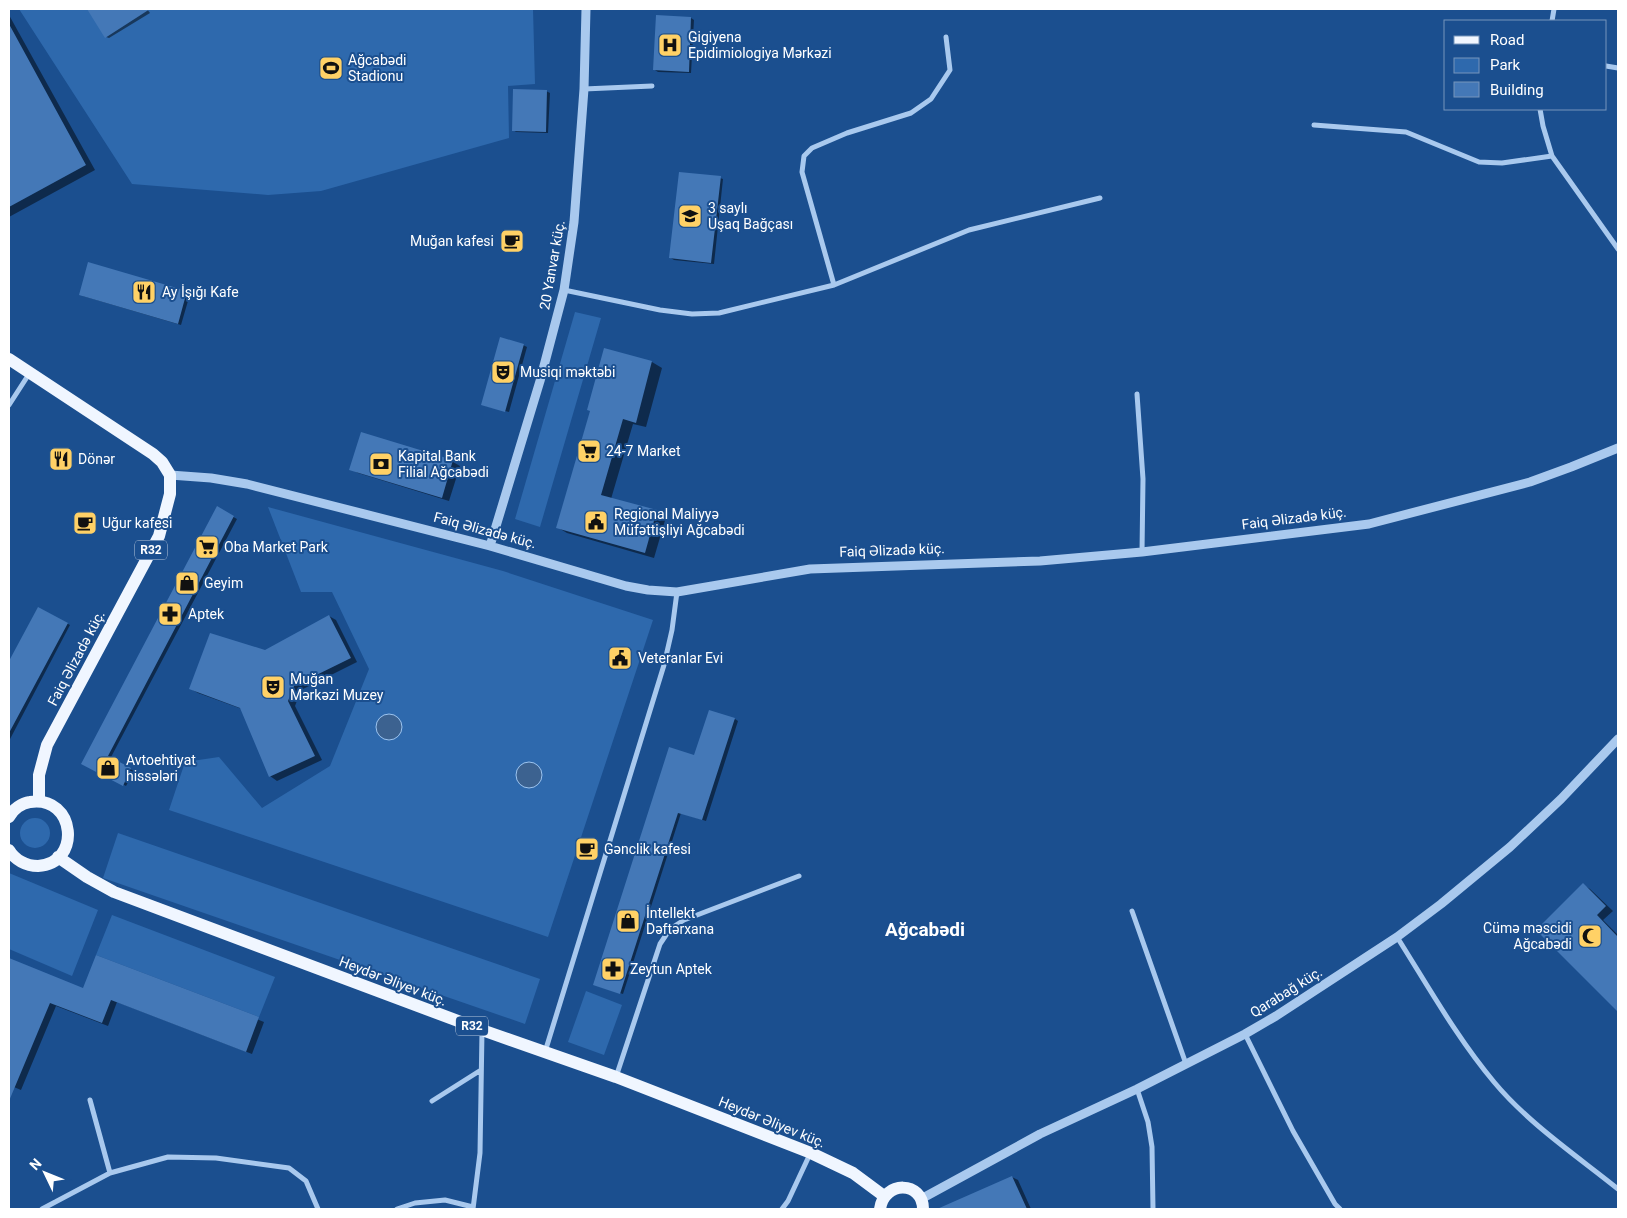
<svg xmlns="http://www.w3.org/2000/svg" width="1627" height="1218" viewBox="0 0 1627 1218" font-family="Roboto,sans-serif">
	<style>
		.green { fill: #2e69ad }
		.water { fill: #3c6290; stroke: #9cc4f0 }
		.shadow { fill: #0007 }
		.building { fill: #4478b7 }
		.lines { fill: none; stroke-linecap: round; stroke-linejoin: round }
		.minor { stroke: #a9c9ee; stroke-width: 5 }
		.tertiary { stroke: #a9c9ee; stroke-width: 9 }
		.primary { stroke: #f0f6ff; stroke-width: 12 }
		.labels { text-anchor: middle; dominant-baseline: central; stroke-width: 4; stroke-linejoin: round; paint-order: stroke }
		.shield { fill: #1b4f8f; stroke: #bbcadd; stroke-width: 1 }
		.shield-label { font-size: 12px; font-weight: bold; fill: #fff }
		.poi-label { font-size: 14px; fill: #fff; stroke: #1b4f8f; text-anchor: start }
		.street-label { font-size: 14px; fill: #fff; stroke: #1b4f8f }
		.district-label { font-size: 19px; font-weight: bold; fill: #fff; stroke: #1b4f8f }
	</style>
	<rect width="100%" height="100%" fill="#1b4f8f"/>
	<path class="green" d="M19 9H533L535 84 508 86 509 138 321 191 268 195 132 184Z
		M575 312 601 318 540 527 515 519Z
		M268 507 503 571 653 620 548 937 169 810 185 762 219 757 262 808 330 766 369 669 332 592H301Z
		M20 833a15 15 0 1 1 30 0a15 15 0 1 1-30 0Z
		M118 833 540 979 525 1024 103 878Z
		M9 873 98 910 72 976 9 949Z
		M112 915 275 977 259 1017 96 955Z
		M586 991 622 1005 604 1055 568 1042Z"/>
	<path class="water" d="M376 727a13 13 0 1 1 26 0a13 13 0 1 1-26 0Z
		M516 775a13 13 0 1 1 26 0a13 13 0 1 1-26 0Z"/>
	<path class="shadow" d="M88 9H147L150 13 109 38 106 37Z
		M9 15 95 170 9 217 10 149Z
		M691 18 694 20 691 73 658 72 655 70Z
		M546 91 550 93 548 133 516 132 513 130Z
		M720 178 723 179 714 264 674 260 671 258Z
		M89 263 190 294 181 325 83 296Z
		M523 345 527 347 509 412 486 406Z
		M605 350 652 362 662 368 646 427 633 424 611 499 656 512 666 517 654 558 567 533 557 527 591 410Z
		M361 434 453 462 460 466 449 501 358 473 351 469Z
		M217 508 237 519 110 759 134 771 126 786 83 763Z
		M38 608 70 625 9 741V664Z
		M329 616 336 620 357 662 301 690 295 706 322 760 277 781 270 776 242 709 198 693 191 689 265 651Z
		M735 719 738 721 706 821 681 813 623 994 598 986 695 757Z
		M1583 885 1590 889 1613 911 1603 920 1618 935V1010L1538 930Z
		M97 957 264 1022 252 1054 117 1002 108 1026 56 1006 21 1090 9 1085V959L84 990Z
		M1012 1177 1018 1180 1031 1209H961L958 1201Z"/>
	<path class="building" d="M87 9H150L105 38Z
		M656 15 691 17 689 72 653 70Z
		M9 24 86 165 9 207Z
		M513 89 547 90 546 132 512 131Z
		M679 172 721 176 711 263 669 258Z
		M88 262 187 291 178 324 79 295Z
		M500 337 524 344 505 412 481 405Z
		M604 348 652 361 636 423 623 419 601 495 657 510 645 553 556 528 590 411 587 410Z
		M361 432 453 460 442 498 349 470Z
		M217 506 234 516 108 756 131 768 123 786 81 764Z
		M38 607 68 623 9 733V661Z
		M329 615 351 658 294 686 288 701 315 756 269 777 240 708 189 689 210 633 265 650Z
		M709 710 735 718 702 820 678 813 620 994 593 985 669 747 694 755Z
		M1583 883 1606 906 1597 915 1618 937V1012L1536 930Z
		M96 955 259 1017 246 1052 111 1000 102 1023 50 1003 9 1101V958L83 988Z
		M1012 1176 1027 1209H937Z"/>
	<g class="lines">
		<path class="minor" d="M1552 21 1554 9
			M1606 66 1618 68
			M584 89 652 86
			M1540 109 1543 126 1552 156 1618 249
			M1314 125 1406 132 1479 162 1502 163 1552 156
			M834 285 802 172 804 156 812 148 847 133 911 113 931 99 950 70 946 37
			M564 290 660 310 692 314 719 313 834 285 969 230 1100 198
			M1137 394 1143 479 1142 552
			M9 405 29 374
			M1132 911 1186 1064
			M1397 937C1428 986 1457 1038 1494 1082 1528 1123 1577 1156 1618 1189
			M1245 1034 1293 1131 1335 1204 1340 1209
			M545 1052 664 665 672 630 677 592
			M616 1077 660 944 670 929 684 920 799 876
			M1137 1089 1148 1122 1152 1147 1153 1209
			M90 1100 110 1173
			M432 1101 481 1070
			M42 1209 110 1173 168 1157 216 1158 289 1168 306 1181 318 1209
			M397 1209 415 1203 445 1200 473 1207
			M473 1209 480 1153 482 1031
			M782 1209 788 1201 810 1154"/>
		<path class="tertiary" d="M170 475 211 478 247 484 490 546 626 586 648 590 677 592 810 569 1040 561 1142 552 1369 524 1530 482 1571 467 1618 448
			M490 546 540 381 564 290 574 222 584 89 586 9
			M921 1199 1040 1134 1137 1089 1245 1034 1276 1016 1397 937 1441 904 1510 847 1561 799 1618 739"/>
		<path class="primary" d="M9 359 153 454 162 462 170 475V494L159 536 47 745 39 775V801
			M9 817C13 809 22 803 30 802 76 795 82 864 38 866 26 866 15 860 9 850
			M58 857 87 877 114 892 482 1030 616 1077 811 1153 853 1173 884 1196
			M880 1209C884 1180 923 1181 923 1209"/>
	</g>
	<defs>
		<g id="hospital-square" transform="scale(1.25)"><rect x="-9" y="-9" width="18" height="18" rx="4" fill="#ffd166" stroke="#1b4f8f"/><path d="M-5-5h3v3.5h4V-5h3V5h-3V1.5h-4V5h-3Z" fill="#111"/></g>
		<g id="stadium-square" transform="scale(1.25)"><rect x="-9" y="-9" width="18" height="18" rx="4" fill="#ffd166" stroke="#1b4f8f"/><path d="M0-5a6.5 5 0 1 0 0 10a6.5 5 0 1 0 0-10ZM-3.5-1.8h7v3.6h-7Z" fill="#111"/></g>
		<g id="school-square" transform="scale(1.25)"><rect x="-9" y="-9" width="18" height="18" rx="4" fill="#ffd166" stroke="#1b4f8f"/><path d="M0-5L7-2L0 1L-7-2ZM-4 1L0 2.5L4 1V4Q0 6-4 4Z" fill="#111"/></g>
		<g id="cafe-square" transform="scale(1.25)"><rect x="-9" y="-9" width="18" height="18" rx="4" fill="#ffd166" stroke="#1b4f8f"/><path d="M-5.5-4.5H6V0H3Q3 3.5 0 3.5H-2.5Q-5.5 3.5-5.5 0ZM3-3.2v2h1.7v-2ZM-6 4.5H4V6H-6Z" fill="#111"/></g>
		<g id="restaurant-square" transform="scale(1.25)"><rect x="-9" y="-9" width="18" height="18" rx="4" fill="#ffd166" stroke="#1b4f8f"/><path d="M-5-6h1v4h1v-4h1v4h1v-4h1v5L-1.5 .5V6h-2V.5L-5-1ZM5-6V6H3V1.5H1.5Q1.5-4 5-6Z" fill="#111"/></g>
		<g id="theatre-square" transform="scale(1.25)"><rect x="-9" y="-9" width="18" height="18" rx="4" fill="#ffd166" stroke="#1b4f8f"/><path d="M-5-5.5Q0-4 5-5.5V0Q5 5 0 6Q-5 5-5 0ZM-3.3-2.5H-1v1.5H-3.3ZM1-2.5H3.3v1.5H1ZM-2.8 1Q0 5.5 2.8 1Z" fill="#111"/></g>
		<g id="supermarket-square" transform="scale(1.25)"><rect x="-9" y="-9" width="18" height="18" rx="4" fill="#ffd166" stroke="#1b4f8f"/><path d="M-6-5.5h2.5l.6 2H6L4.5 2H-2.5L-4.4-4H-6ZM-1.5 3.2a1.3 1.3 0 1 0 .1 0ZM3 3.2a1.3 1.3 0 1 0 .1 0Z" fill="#111"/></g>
		<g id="bank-square" transform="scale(1.25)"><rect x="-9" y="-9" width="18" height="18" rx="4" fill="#ffd166" stroke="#1b4f8f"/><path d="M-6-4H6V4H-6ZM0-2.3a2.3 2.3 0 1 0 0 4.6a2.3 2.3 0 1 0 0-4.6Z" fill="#111"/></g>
		<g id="civic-square" transform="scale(1.25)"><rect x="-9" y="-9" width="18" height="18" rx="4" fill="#ffd166" stroke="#1b4f8f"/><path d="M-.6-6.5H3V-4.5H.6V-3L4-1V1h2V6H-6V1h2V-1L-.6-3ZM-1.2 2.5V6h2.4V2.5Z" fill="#111"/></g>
		<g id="shop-square" transform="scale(1.25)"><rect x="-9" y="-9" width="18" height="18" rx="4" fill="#ffd166" stroke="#1b4f8f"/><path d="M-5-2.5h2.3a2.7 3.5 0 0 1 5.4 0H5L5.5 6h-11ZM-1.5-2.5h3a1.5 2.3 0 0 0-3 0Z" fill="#111"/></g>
		<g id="pharmacy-square" transform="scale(1.25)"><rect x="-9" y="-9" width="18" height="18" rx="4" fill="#ffd166" stroke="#1b4f8f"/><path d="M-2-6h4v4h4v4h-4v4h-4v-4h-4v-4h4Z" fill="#111"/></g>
		<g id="mosque-square" transform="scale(1.25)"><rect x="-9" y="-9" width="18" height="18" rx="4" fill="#ffd166" stroke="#1b4f8f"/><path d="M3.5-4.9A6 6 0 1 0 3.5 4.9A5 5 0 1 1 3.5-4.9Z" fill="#111"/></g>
	</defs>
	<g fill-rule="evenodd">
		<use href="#hospital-square" x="670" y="45"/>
		<use href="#stadium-square" x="331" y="68"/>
		<use href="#school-square" x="690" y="216"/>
		<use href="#cafe-square" x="512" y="241"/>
		<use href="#restaurant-square" x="144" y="292"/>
		<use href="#theatre-square" x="503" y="372"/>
		<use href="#supermarket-square" x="589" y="451"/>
		<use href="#restaurant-square" x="61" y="459"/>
		<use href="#bank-square" x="381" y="464"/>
		<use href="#civic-square" x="596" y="522"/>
		<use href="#cafe-square" x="85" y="523"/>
		<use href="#supermarket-square" x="207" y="547"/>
		<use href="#shop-square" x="187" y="583"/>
		<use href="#pharmacy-square" x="170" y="614"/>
		<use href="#civic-square" x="620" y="658"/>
		<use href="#theatre-square" x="273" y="687"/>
		<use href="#shop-square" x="108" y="768"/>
		<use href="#cafe-square" x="587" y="849"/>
		<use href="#shop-square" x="628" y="921"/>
		<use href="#mosque-square" x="1590" y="936"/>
		<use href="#pharmacy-square" x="613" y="969"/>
	</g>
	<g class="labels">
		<g class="shield">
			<rect x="135" y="540.5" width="32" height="19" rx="4"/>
			<rect x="456" y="1016.5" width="32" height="19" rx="4"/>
		</g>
		<g class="shield-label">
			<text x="151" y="550">R32</text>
			<text x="472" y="1026">R32</text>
		</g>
		<g class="poi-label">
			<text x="688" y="37">Gigiyena<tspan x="688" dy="16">Epidimiologiya Mərkəzi</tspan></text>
			<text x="348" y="60">Ağcabədi<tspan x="348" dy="16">Stadionu</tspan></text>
			<text x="708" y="208">3 saylı<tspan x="708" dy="16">Uşaq Bağçası</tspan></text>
			<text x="494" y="241" text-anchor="end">Muğan kafesi</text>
			<text x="162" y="292">Ay İşığı Kafe</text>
			<text x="520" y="372">Musiqi məktəbi</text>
			<text x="606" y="451">24-7 Market</text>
			<text x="398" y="456">Kapital Bank<tspan x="398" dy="16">Filial Ağcabədi</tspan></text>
			<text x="78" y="459">Dönər</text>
			<text x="614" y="514">Regional Maliyyə<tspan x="614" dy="16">Müfəttişliyi Ağcabədi</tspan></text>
			<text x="102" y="523">Uğur kafesi</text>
			<text x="224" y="547">Oba Market Park</text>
			<text x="204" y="583">Geyim</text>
			<text x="188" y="614">Aptek</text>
			<text x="638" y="658">Veteranlar Evi</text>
			<text x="290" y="679">Muğan<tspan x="290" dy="16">Mərkəzi Muzey</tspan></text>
			<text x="126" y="760">Avtoehtiyat<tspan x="126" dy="16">hissələri</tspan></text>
			<text x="604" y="849">Gənclik kafesi</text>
			<text x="646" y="913">İntellekt<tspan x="646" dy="16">Dəftərxana</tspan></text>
			<text x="1572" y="928" text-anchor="end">Cümə məscidi<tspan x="1572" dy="16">Ağcabədi</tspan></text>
			<text x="630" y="969">Zeytun Aptek</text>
		</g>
		<g class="street-label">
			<text transform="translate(552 265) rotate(-80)">20 Yanvar küç.</text>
			<text transform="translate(1294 518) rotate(-7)">Faiq Əlizadə küç.</text>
			<text transform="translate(485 530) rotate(15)">Faiq Əlizadə küç.</text>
			<text transform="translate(892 550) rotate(-2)">Faiq Əlizadə küç.</text>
			<text transform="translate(76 658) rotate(-62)">Faiq Əlizadə küç.</text>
			<text transform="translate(393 981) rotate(21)">Heydər Əliyev küç.</text>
			<text transform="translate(1286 992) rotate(-32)">Qarabağ küç.</text>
			<text transform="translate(772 1122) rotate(22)">Heydər Əliyev küç.</text>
		</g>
		<g class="district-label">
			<text x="925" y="929">Ağcabədi</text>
		</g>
	</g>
	<rect width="1627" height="1218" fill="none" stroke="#ffffff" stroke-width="20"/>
	<rect x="1444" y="20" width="162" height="90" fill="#1b4f8f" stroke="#7695bc"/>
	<rect x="1454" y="36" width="25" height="8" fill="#f0f6ff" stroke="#7695bc"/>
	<text x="1490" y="45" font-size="15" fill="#ffffff">Road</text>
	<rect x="1454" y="58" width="25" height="15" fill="#2e69ad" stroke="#7695bc"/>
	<text x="1490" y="70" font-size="15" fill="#ffffff">Park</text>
	<rect x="1454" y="82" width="25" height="15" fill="#4478b7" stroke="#7695bc"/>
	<text x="1490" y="95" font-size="15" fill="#ffffff">Building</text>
	<g transform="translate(45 1173) rotate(313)" stroke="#1b4f8f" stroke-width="4" paint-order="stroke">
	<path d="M0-4L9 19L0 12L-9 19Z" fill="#ffffff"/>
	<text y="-8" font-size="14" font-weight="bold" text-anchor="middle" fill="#ffffff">N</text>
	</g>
</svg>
